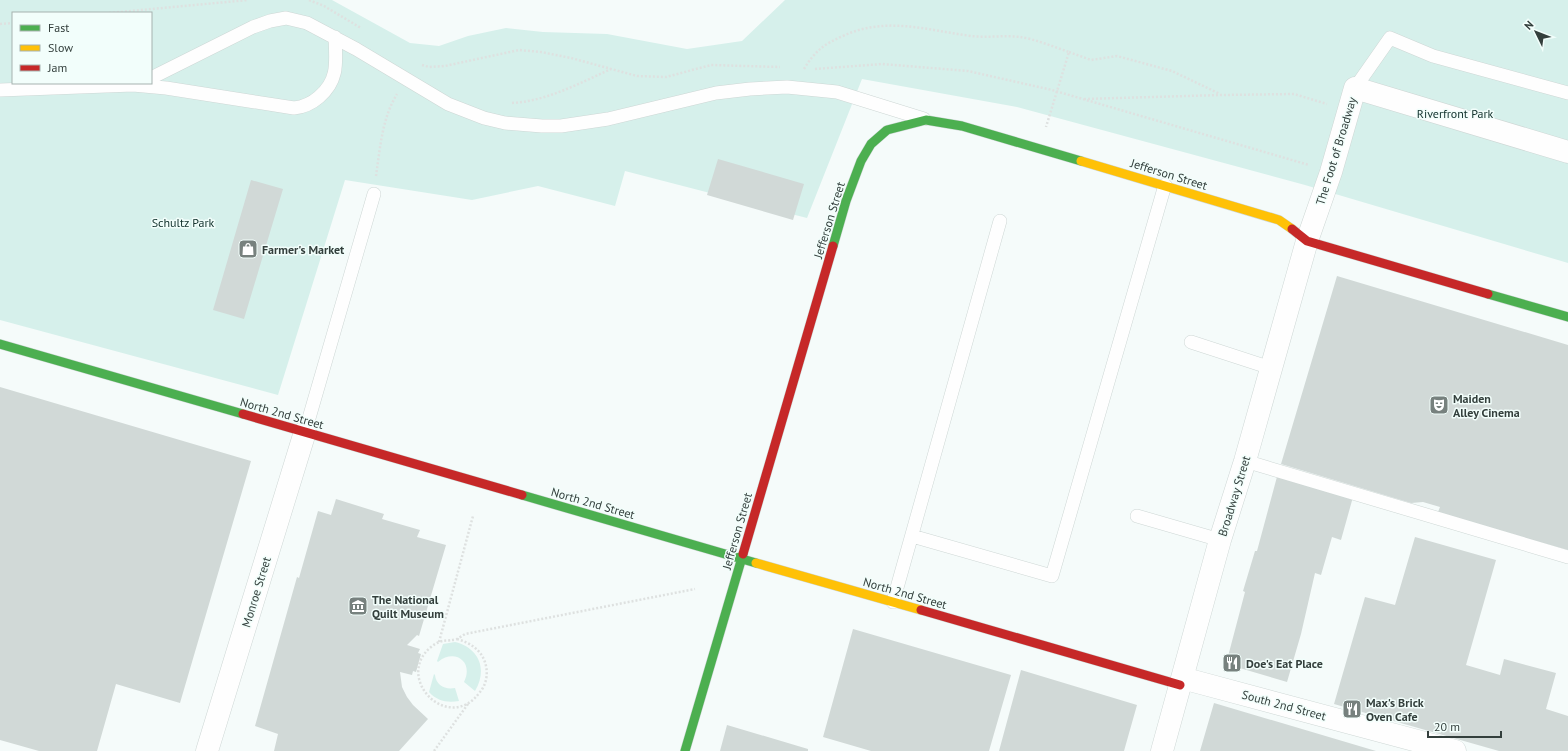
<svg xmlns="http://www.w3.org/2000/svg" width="1568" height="751" viewBox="0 0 1568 751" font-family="'PT Sans',sans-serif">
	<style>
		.green { fill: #d6f0eb; fill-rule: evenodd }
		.building { fill: #d1d9d7 }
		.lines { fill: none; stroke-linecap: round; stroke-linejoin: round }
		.lane-casing { stroke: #ced7d5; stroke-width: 14 }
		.street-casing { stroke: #ced7d5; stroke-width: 23 }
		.fast-casing { stroke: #ced7d5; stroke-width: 10 }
		.slow-casing { stroke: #ced7d5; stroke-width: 10 }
		.jam-casing { stroke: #ced7d5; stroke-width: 10 }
		.path { stroke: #dee1e0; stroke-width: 2.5; stroke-dasharray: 2 2; stroke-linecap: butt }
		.lane { stroke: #fefefe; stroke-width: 13 }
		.street { stroke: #fefefe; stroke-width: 22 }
		.fast { stroke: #4caf50; stroke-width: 9 }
		.slow { stroke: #ffc107; stroke-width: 9 }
		.jam { stroke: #c62828; stroke-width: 9 }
		.labels { text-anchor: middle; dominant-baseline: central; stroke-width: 3; stroke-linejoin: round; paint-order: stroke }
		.park-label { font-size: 12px; fill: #10302b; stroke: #f2fefb }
		.street-label { font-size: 12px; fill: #333f3c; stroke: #f2fefb }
		.poi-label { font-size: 12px; font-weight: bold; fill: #333f3c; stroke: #f2fefb; text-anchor: start }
	</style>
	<rect width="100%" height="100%" fill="#f5fbfa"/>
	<path class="green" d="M0 0H332L410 43 439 46 468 36 506 28 543 32 607 34 687 49 742 41 785 0H1568V263L1305 185 1017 107 862 79 807 218 625 171 615 206 538 186 472 200 345 180 278 395 0 320ZM13 13H151V83H13Z
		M455 642C479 648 488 669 475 691L464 682C474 662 455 648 438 662L437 661 443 644Z
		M434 674 435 675C436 685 445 690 455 688L459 701C447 703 437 701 429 692Z"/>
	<path class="building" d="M718 159 804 184 793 220 707 195Z
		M251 180 283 189 244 319 213 310Z
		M1337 276 1568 345V550L1438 512 1440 507 1423 502 1411 503 1281 464Z
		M0 387 251 461 180 703 116 684 97 751H39L0 740Z
		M1278 473 1353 497 1341 540 1332 537 1321 575 1315 573 1301 634 1287 682 1226 664 1245 592 1243 591 1255 551H1257Z
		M336 499 384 514 382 519 420 530 417 537 446 545 419 636 417 635 407 645 420 649 418 653 421 654 416 672 413 671 412 675 400 672 402 687 407 697 413 705 428 719 399 751H274L278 734 255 726 297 577 299 578 318 511 331 515Z
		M1415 537 1496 560 1466 665 1500 675 1504 659 1556 673 1546 709 1568 716V751H1499L1334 704 1365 597 1395 605Z
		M853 629 1011 675 989 751H871L823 737Z
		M1021 670 1137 705 1124 751H999Z
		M1214 703 1376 751H1200Z
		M727 725 808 749V751H720Z"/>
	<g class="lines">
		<g class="lane-casing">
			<path id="lane" d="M151 78 253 27 270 21 286 18 307 23 356 49 448 104 484 118 505 123 542 126H561L608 119 716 93 750 89 787 87 837 92 924 119
				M1355 88 1390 38 1433 56 1568 93
				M0 90 133 85 166 88 294 108C304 107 311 104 319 97 339 80 336 62 335 37
				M1191 342 1271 368
				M305 432 374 194
				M1245 461 1568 557
				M1137 516 1220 540
				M912 536 1052 576 1165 185
				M893 602 1000 221"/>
		</g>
		<g class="street-casing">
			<path id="street" d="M1182 678 1455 751
				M207 751 305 432
				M1162 751 1220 540 1245 461 1307 241 1331 172 1355 88 1568 152"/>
		</g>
		<g class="fast-casing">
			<path id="fast" d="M833 246 846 201 861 161 871 144 887 130 926 120 962 126 1081 161
				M1488 294 1568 317
				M0 344 243 414
				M522 495 756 563
				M685 751 743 554"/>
		</g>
		<g class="slow-casing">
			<path id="slow" d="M1081 161 1279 220 1292 229
				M756 563 921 610"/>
		</g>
		<g class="jam-casing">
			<path id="jam" d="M1292 229 1307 241 1488 294
				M243 414 522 495
				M743 554 833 246
				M921 610 1180 685"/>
		</g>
		<path class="path" d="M309 0 324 6 361 28
			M109 13 248 0
			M0 24 13 23
			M1069 52 1091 60 1117 56 1172 71 1220 94
			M422 65 429 67 445 66 519 50 541 52 571 58 637 76 666 77 711 65 780 67
			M804 69C815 51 824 44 843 36 886 16 926 30 971 36 987 38 1004 35 1020 37 1035 39 1054 47 1069 52L1046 127
			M815 69 882 64 968 71 1052 90 1309 165
			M1084 99 1221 95 1294 94 1327 104
			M512 103C547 101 580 83 611 69
			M376 176C380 149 382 118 397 94
			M457 639C471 643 483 651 486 666 488 675 486 685 480 692 449 735 393 678 431 647 442 638 446 642 457 639 459 638 462 636 465 634L695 589
			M439 642 473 516
			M434 751 468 704"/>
		<use href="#lane" class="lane"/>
		<use href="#street" class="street"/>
		<use href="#fast" class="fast"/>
		<use href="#slow" class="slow"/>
		<use href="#jam" class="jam"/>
	</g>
	<defs>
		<g id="shop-square" transform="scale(1)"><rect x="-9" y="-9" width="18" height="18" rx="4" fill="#77817e" stroke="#f2fefb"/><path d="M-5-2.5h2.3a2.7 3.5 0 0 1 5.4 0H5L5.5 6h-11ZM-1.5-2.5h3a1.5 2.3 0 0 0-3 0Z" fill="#fff"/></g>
		<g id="theatre-square" transform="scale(1)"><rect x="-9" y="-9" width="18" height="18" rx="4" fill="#77817e" stroke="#f2fefb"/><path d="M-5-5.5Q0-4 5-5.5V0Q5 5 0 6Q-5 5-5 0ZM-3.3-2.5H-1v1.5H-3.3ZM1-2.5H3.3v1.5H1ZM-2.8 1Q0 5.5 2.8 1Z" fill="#fff"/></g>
		<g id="museum-square" transform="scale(1)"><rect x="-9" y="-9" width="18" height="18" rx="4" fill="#77817e" stroke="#f2fefb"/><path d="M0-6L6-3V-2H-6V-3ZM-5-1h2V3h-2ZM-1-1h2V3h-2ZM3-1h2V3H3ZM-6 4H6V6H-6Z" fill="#fff"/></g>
		<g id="restaurant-square" transform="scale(1)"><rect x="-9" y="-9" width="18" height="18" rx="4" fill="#77817e" stroke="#f2fefb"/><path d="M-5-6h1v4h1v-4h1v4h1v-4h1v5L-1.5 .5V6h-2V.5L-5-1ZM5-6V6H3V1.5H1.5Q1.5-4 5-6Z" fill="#fff"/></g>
	</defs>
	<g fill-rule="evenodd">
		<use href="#shop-square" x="248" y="249"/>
		<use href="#theatre-square" x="1439" y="405"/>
		<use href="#museum-square" x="358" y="606"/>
		<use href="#restaurant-square" x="1232" y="663"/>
		<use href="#restaurant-square" x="1352" y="709"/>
	</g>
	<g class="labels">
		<g class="park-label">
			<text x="1455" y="113">Riverfront Park</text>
			<text x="183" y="222">Schultz Park</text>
		</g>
		<g class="street-label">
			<text transform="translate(1336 151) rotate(-73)">The Foot of Broadway</text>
			<text transform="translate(1169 174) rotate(17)">Jefferson Street</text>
			<text transform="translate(829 220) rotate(-73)">Jefferson Street</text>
			<text transform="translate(282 413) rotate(16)">North 2nd Street</text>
			<text transform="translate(1234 496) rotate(-73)">Broadway Street</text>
			<text transform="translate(593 503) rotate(16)">North 2nd Street</text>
			<text transform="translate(737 531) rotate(-74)">Jefferson Street</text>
			<text transform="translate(256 592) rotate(-73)">Monroe Street</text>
			<text transform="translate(905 593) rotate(16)">North 2nd Street</text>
			<text transform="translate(1284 705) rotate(15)">South 2nd Street</text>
		</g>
		<g class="poi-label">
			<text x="262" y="249">Farmer's Market</text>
			<text x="1453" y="398">Maiden<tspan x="1453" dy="14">Alley Cinema</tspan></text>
			<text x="372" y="599">The National<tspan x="372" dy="14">Quilt Museum</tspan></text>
			<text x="1246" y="663">Doe's Eat Place</text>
			<text x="1366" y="702">Max's Brick<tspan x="1366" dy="14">Oven Cafe</tspan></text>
		</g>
	</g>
	<rect x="12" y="12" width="140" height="72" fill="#f2fefb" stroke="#a6b2af"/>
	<rect x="20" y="25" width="20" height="6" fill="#4caf50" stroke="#a6b2af"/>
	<text x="48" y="32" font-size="12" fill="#333f3c">Fast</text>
	<rect x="20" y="45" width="20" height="6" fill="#ffc107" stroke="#a6b2af"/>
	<text x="48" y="52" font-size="12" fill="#333f3c">Slow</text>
	<rect x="20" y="65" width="20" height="6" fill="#c62828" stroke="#a6b2af"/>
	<text x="48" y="72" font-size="12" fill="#333f3c">Jam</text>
	<g transform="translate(1536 32) rotate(313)" stroke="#f2fefb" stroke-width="3" paint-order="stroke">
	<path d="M0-3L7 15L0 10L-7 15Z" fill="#333f3c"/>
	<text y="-6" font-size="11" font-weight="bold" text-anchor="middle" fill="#333f3c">N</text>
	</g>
	<path d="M1428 731v6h73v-6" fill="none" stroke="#333f3c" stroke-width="2"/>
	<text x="1434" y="731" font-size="12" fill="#333f3c" stroke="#f2fefb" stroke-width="3" paint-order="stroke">20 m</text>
</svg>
